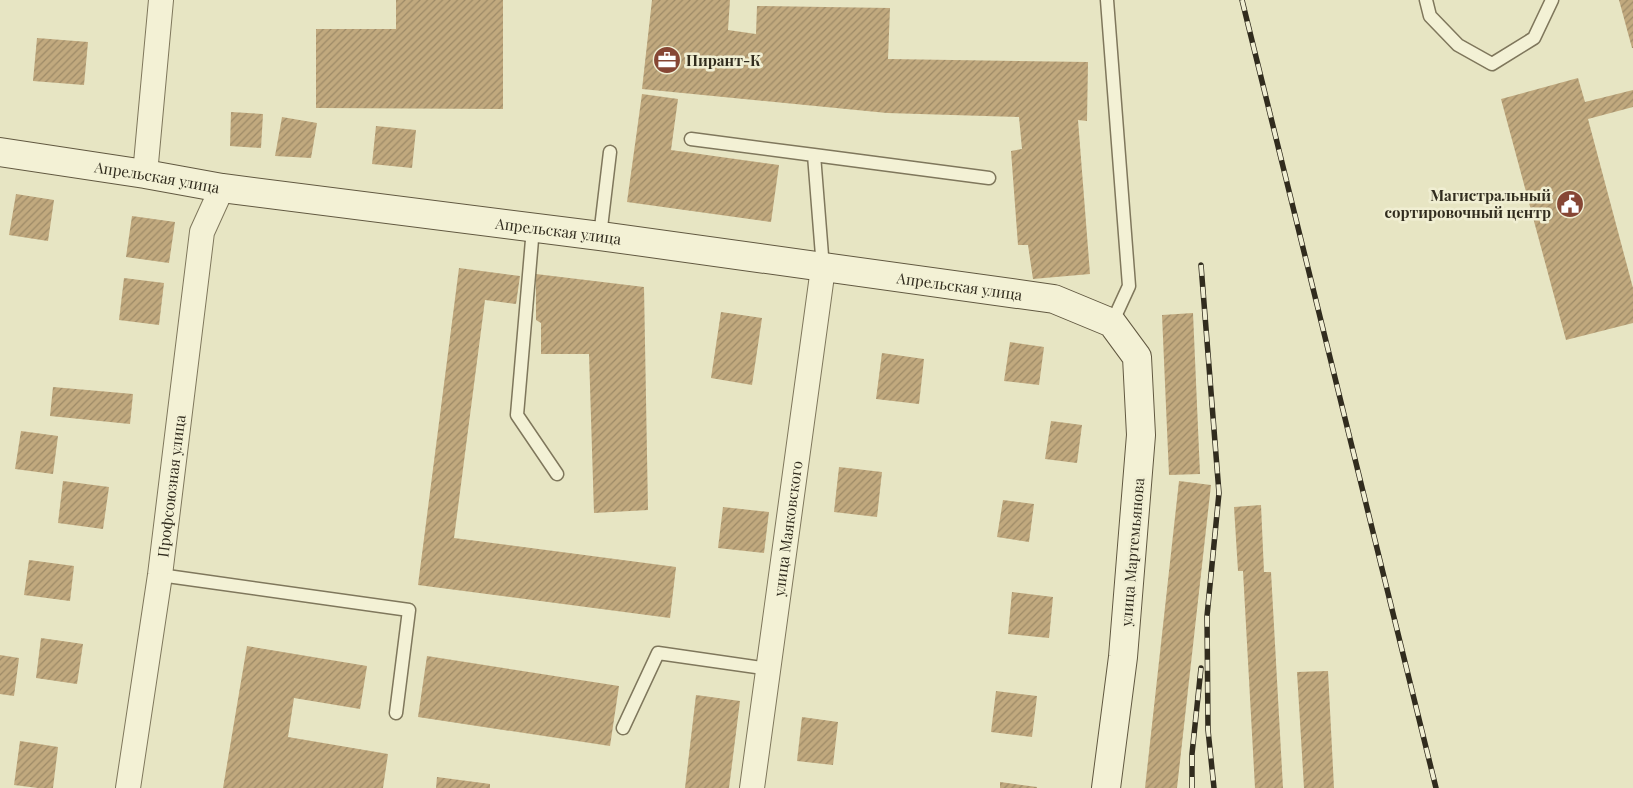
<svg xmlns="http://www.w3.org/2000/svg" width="1633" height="788" viewBox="0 0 1633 788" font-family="'Playfair Display',serif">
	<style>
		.building { fill: url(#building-hatch) }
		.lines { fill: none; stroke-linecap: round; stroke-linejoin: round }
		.lane-casing { stroke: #7f775c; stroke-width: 15 }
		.street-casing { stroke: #7f775c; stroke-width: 26 }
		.secondary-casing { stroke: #615840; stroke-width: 30 }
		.lane { stroke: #f3f1d5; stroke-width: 12 }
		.street { stroke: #f3f1d5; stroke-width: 24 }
		.secondary { stroke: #f3f1d5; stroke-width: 28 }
		.rail-casing { stroke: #312c1e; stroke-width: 5.5 }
		.rail { stroke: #f0eed2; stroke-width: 4; stroke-dasharray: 11; stroke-linecap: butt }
		.labels { text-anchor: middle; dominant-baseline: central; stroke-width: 5; stroke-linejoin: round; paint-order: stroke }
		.poi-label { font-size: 15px; font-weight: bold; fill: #312c1e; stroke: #f0eed2; text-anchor: start }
		.street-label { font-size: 15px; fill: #312c1e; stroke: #f0eed2 }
	</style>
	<defs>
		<pattern id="building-hatch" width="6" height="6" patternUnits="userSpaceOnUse" patternTransform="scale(1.25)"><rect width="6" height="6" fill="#c1a97e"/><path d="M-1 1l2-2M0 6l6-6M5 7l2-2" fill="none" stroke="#9d8a67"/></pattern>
	</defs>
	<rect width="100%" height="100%" fill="#e7e5c3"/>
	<path class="building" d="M396 0H503V109L316 108V29H396Z
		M652 0H730L728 30 756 34 757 6 890 8 888 59 1088 62 1087 121 1078 120 1090 274 1033 279 1028 245H1018L1011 151 1022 149 1019 117 887 113 642 89Z
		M1619 0H1633V48H1632Z
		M37 38 88 42 84 85 33 81Z
		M1578 78 1585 102 1633 90V107L1588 119 1633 288V323L1566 340 1501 99Z
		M642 94 678 99 671 150 779 165 771 222 627 202Z
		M231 112 263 114 261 148 230 146Z
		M282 117 317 123 311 158 275 156Z
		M376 126 416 130 412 168 372 164Z
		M16 194 54 200 48 241 9 235Z
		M132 216 175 222 169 263 126 257Z
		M459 268 520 276 516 304 485 300 454 538 676 567 670 618 418 585Z
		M536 274 644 287 648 510 594 513 589 354H541V323L536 320Z
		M124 278 164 283 159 325 119 320Z
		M721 312 762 318 752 385 711 378Z
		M1193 313 1200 474 1169 475 1162 315Z
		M1010 342 1044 347 1039 385 1004 381Z
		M882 353 924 359 919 404 876 399Z
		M53 387 133 394 130 424 50 416Z
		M1051 421 1082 425 1077 463 1045 459Z
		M21 431 58 436 53 474 15 469Z
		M839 467 882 472 877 517 834 512Z
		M63 481 109 487 103 529 58 523Z
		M1179 481 1211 485 1177 788H1145Z
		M1003 500 1034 504 1029 542 997 537Z
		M1261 505 1264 572H1271L1283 788H1255L1243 571H1238L1234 507Z
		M723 507 769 512 764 553 718 548Z
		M29 560 74 566 70 601 24 595Z
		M1012 592 1053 597 1049 638 1008 634Z
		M41 638 83 644 77 684 36 678Z
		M247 646 367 666 360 709 294 698 288 737 388 754 383 788H223Z
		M0 655 19 658 14 696 0 694Z
		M427 656 619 686 610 746 418 717Z
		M1328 671 1334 788H1304L1297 672Z
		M996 691 1037 696 1032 737 991 732Z
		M696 695 740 701 729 788H685Z
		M802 717 838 722 833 765 797 761Z
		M20 741 58 747 53 788H38L14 785Z
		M437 777 490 784V788H436Z
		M1000 782 1037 787V788H1000Z"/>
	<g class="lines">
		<g class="lane-casing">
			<path id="lane" d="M1107 0 1129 286 1112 323
				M1426 0 1430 16 1458 45 1492 64 1534 38 1552 0
				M691 139 814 155
				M533 228 517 415 557 474
				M600 236 610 152
				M823 268 814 155 989 178
				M160 575 409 610 396 713
				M623 728 658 653 769 669"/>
		</g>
		<g class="street-casing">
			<g id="street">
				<path d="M145 174 161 0"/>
				<path id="s1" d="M128 788 160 575 202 232 222 188"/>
				<path id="s2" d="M752 788 823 268"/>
			</g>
		</g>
		<g class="secondary-casing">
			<g id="secondary">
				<path id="s3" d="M0 152 145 174 222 188 600 236 1054 299 1112 323 1137 357 1141 435 1123 657 1106 788"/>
			</g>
		</g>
		<use href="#lane" class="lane"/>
		<use href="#street" class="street"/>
		<use href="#secondary" class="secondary"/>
		<g class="rail-casing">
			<path id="rail" d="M1242 0 1436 788
				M1201 265 1219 493 1207 616 1208 730 1214 788
				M1192 788V754L1201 668"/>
		</g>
		<use href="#rail" class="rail"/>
	</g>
	<defs>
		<g id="office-disc" transform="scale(1.4375)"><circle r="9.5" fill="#864634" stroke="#f0eed2"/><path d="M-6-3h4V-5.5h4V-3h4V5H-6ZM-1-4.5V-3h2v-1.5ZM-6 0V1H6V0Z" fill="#fff"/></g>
		<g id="civic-disc" transform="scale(1.4375)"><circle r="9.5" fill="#864634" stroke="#f0eed2"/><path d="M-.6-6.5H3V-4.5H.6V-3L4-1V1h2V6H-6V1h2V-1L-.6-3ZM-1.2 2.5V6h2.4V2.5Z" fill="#fff"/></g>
	</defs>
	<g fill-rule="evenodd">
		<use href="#office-disc" x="667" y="60"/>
		<use href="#civic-disc" x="1570" y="204"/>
	</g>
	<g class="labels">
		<g class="poi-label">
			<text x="686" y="60">Пирант-К</text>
			<text x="1551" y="195" text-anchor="end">Магистральный<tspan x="1551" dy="17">сортировочный центр</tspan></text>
		</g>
		<g class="street-label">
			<text stroke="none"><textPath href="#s3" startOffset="159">Апрельская улица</textPath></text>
			<text stroke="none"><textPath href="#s3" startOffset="564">Апрельская улица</textPath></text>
			<text stroke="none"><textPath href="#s3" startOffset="969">Апрельская улица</textPath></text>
			<text stroke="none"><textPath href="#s1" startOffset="305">Профсоюзная улица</textPath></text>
			<text stroke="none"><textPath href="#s2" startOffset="262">улица Маяковского</textPath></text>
			<text transform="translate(1132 552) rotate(-85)">улица Мартемьянова</text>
		</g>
	</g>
</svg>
